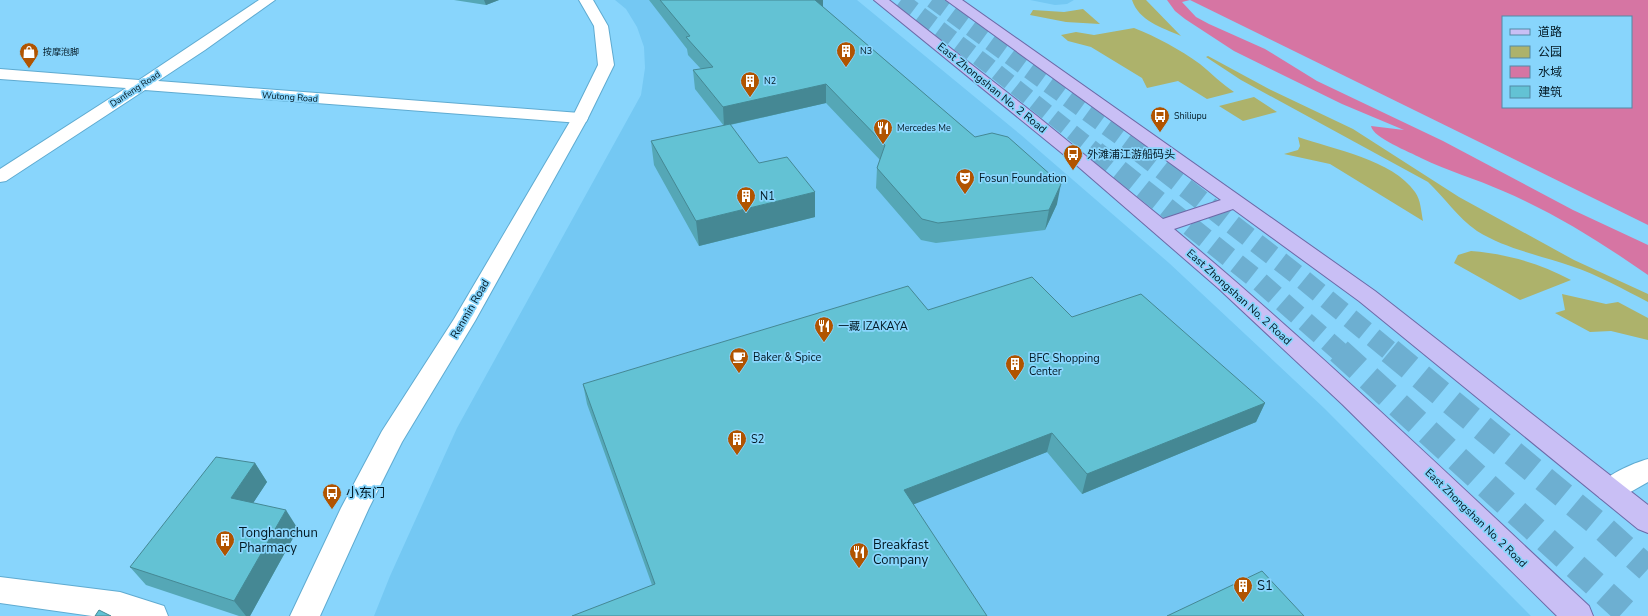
<svg xmlns="http://www.w3.org/2000/svg" width="1648" height="616" viewBox="0 0 1648 616" font-family="'Nunito Sans','Noto Sans SC',sans-serif">
	<style>
		.built { fill: #74c8f3 }
		.green { fill: #adb26b }
		.water { fill: #d675a3; fill-rule: evenodd }
		.pier { fill: #88d5fc }
		.lines { fill: none; stroke-linecap: round; stroke-linejoin: round }
		.primary-tunnel-far2 { stroke: #6dafd1; stroke-width: 16; stroke-dasharray: 16 8; stroke-linecap: butt }
		.primary-tunnel-far1 { stroke: #6dafd1; stroke-width: 20; stroke-dasharray: 20 10; stroke-linecap: butt }
		.primary-tunnel { stroke: #6dafd1; stroke-width: 26; stroke-dasharray: 26 14; stroke-linecap: butt }
		.minor-casing { stroke: #5fabd1; stroke-width: 2 }
		.tertiary-casing { stroke: #5fabd1; stroke-width: 2 }
		.primary-casing { stroke: #6c69a7; stroke-width: 2 }
		.minor { fill: #fff; fill-rule: evenodd }
		.tertiary { fill: #fff; fill-rule: evenodd }
		.primary { fill: #c9bff5; fill-rule: evenodd }
		.wall { fill: #55a7b6 }
		.shaded-wall { fill: #458894 }
		.building { fill: #63c2d4; stroke: #458894 }
		.labels { text-anchor: middle; dominant-baseline: central; stroke-width: 3.5; stroke-linejoin: round; paint-order: stroke }
		.far-poi-label { font-size: 9px; fill: #021823; stroke: #88d5fc; text-anchor: start }
		.far-street-label { font-size: 9px; fill: #021823; stroke: #88d5fc }
		.street-label { font-size: 11px; fill: #021823; stroke: #88d5fc }
		.poi-label { font-size: 11px; fill: #021823; stroke: #88d5fc; text-anchor: start }
		.near-poi-label { font-size: 13px; fill: #021823; stroke: #88d5fc; text-anchor: start }
	</style>
	<rect width="100%" height="100%" fill="#88d5fc"/>
	<path class="built" d="M615 0H857L1021 135 1169 263 1324 408 1531 616H374L390 576 457 428 641 95 645 68 644 47 637 27 626 9Z
		M1030 0H1074L1067 4 1055 5Z"/>
	<path class="green" d="M1132 0H1146L1181 36C1161 27 1139 21 1132 0Z
		M1083 9 1100 24 1066 22 1030 15 1033 10 1064 12Z
		M1134 28C1157 37 1179 49 1200 64 1211 73 1222 84 1234 92L1207 99 1178 81 1147 88 1142 78 1091 47 1068 41 1061 35 1076 32 1094 35Z
		M1208 56 1269 89 1353 129 1459 197 1574 260 1648 294V302C1623 289 1598 275 1571 266 1539 255 1506 249 1477 231 1457 217 1445 198 1428 182L1241 80 1206 57Z
		M1254 97 1277 112 1243 121 1219 106Z
		M1298 137C1333 149 1393 160 1415 192 1421 200 1421 212 1423 221L1330 164 1284 154 1298 150 1300 146Z
		M1471 251C1507 254 1539 263 1571 280L1520 300 1454 263 1458 255Z
		M1562 294 1606 304 1618 302 1648 318V340L1611 331 1590 332 1555 313 1565 310Z"/>
	<path class="water" d="M1167 0H1648V275C1602 243 1555 213 1503 191 1476 179 1448 171 1421 158 1410 152 1373 138 1371 126L1404 130 1342 104 1234 51 1185 19 1175 11ZM1503 17H1631V107H1503Z"/>
	<path class="pier" d="M1190 0 1648 225V245L1573 210 1443 141 1317 81 1265 49 1209 24 1196 17 1182 2Z"/>
	<g class="lines">
		<path class="primary-tunnel-far2" d="M901 0 988 65 1097 152
			M932 0 1140 152"/>
		<path class="primary-tunnel-far1" d="M1096 151 1260 282 1340 352
			M1138 151 1300 277 1391 352"/>
		<path class="primary-tunnel" d="M1339 351 1630 616
			M1390 351 1604 529 1648 569"/>
		<g class="minor-casing">
			<path id="minor" d="M259 0H275L205 50 158 81 580 113 586 114 588 118 586 122 580 123 145 90 6 181 0 182V169L126 88 0 79V69L139 80Z
				M1648 459V482L1620 498 1610 501 1600 498 1596 490C1603 476 1633 463 1648 459Z
				M0 577 120 592 164 606 168 616H92L0 603Z"/>
		</g>
		<g class="tertiary-casing">
			<path id="tertiary" d="M579 0H593L608 26 614 65 588 118 475 321 402 442 369 508 320 616H290L341 508 382 431 454 319 572 118 598 65 594 26Z"/>
		</g>
		<g class="primary-casing">
			<path id="primary" d="M874 0H889L1037 116 1163 219 1221 200 946 0H962L1375 291 1648 505V533L1638 529 1359 301 1233 209 1174 229C1317 349 1452 478 1589 606L1593 616H1557L1342 404 1218 288 1074 163Z"/>
		</g>
		<use href="#minor" class="minor"/>
		<use href="#tertiary" class="tertiary"/>
		<use href="#primary" class="primary"/>
	</g>
	<path class="wall" d="M454 0H499L486 5Z
		M649 0H823V7L975 137 1057 204 1045 230 936 243 921 240 876 188 877 168 880 160 826 103 730 125 759 163 815 192V217L699 246 654 165 651 141 724 126 695 89 693 70 701 69 688 55 687 49Z
		M928 310 1072 317 1265 403 1256 422 1082 494 1047 452 913 504 652 585 587 404 583 384Z
		M255 463 267 482 253 503 298 529 250 616H239L146 585 130 567Z"/>
	<path class="shaded-wall" d="M484 0H499L486 5Z
		M808 0H823V8Z
		M826 84V103L724 126 723 107Z
		M1061 184 1057 204 1045 230 1049 210Z
		M815 192V217L699 246 696 221Z
		M1265 403 1256 422 1082 494 1087 474Z
		M1052 433 1047 452 902 509 904 490Z
		M255 463 267 482 244 517 231 498Z
		M286 510 298 529 250 616H246L234 601Z"/>
	<path class="building" d="M660 0H815L975 137 992 133 1008 137 1061 184 1049 210 938 223 922 219 877 168 885 145 826 84 723 107 693 70 713 67 686 37 690 36Z
		M730 124 759 163 787 157 815 192 696 221 651 141Z
		M1032 277 1072 317 1141 294 1265 403 1087 474 1052 433 904 490 987 616H572L655 584 583 384 908 286 928 310Z
		M216 457 255 463 231 498 286 510 234 601 130 567Z
		M1262 571 1304 616H1167Z
		M99 610 111 616H95Z"/>
	<defs>
		<g id="building-pin" transform="scale(1)"><path d="M0 17L-7.5 6A9.5 9.5 0 1 1 7.5 6Z" fill="#b15400" stroke="#88d5fc"/><path d="M-4-6H4V6H1V3H-1V6H-4ZM-2.5-4.3h1.7v1.8h-1.7ZM.8-4.3h1.7v1.8H.8ZM-2.5-1h1.7V.8h-1.7ZM.8-1h1.7V.8H.8Z" fill="#fff"/></g>
		<g id="shop-pin" transform="scale(1)"><path d="M0 17L-7.5 6A9.5 9.5 0 1 1 7.5 6Z" fill="#b15400" stroke="#88d5fc"/><path d="M-5-2.5h2.3a2.7 3.5 0 0 1 5.4 0H5L5.5 6h-11ZM-1.5-2.5h3a1.5 2.3 0 0 0-3 0Z" fill="#fff"/></g>
		<g id="bus-pin" transform="scale(1)"><path d="M0 17L-7.5 6A9.5 9.5 0 1 1 7.5 6Z" fill="#b15400" stroke="#88d5fc"/><path d="M-5-6H5V4H4V6H2V4H-2V6H-4V4H-5ZM-3.5-4V0h7V-4ZM-3.5 1.2v1.5H-2V1.2ZM2 1.2v1.5H3.5V1.2Z" fill="#fff"/></g>
		<g id="restaurant-pin" transform="scale(1)"><path d="M0 17L-7.5 6A9.5 9.5 0 1 1 7.5 6Z" fill="#b15400" stroke="#88d5fc"/><path d="M-5-6h1v4h1v-4h1v4h1v-4h1v5L-1.5 .5V6h-2V.5L-5-1ZM5-6V6H3V1.5H1.5Q1.5-4 5-6Z" fill="#fff"/></g>
		<g id="theatre-pin" transform="scale(1)"><path d="M0 17L-7.5 6A9.5 9.5 0 1 1 7.5 6Z" fill="#b15400" stroke="#88d5fc"/><path d="M-5-5.5Q0-4 5-5.5V0Q5 5 0 6Q-5 5-5 0ZM-3.3-2.5H-1v1.5H-3.3ZM1-2.5H3.3v1.5H1ZM-2.8 1Q0 5.5 2.8 1Z" fill="#fff"/></g>
		<g id="cafe-pin" transform="scale(1)"><path d="M0 17L-7.5 6A9.5 9.5 0 1 1 7.5 6Z" fill="#b15400" stroke="#88d5fc"/><path d="M-5.5-4.5H6V0H3Q3 3.5 0 3.5H-2.5Q-5.5 3.5-5.5 0ZM3-3.2v2h1.7v-2ZM-6 4.5H4V6H-6Z" fill="#fff"/></g>
	</defs>
	<g fill-rule="evenodd">
		<use href="#building-pin" x="846" y="51"/>
		<use href="#shop-pin" x="29" y="52"/>
		<use href="#building-pin" x="750" y="81"/>
		<use href="#bus-pin" x="1160" y="116"/>
		<use href="#restaurant-pin" x="883" y="128"/>
		<use href="#bus-pin" x="1073" y="154"/>
		<use href="#theatre-pin" x="965" y="178"/>
		<use href="#building-pin" x="746" y="196"/>
		<use href="#restaurant-pin" x="824" y="326"/>
		<use href="#cafe-pin" x="739" y="357"/>
		<use href="#building-pin" x="1015" y="364"/>
		<use href="#building-pin" x="737" y="439"/>
		<use href="#bus-pin" x="332" y="493"/>
		<use href="#building-pin" x="225" y="540"/>
		<use href="#restaurant-pin" x="859" y="552"/>
		<use href="#building-pin" x="1243" y="586"/>
	</g>
	<g class="labels">
		<g class="far-poi-label">
			<text x="860" y="51">N3</text>
			<text x="43" y="52">按摩泡脚</text>
			<text x="764" y="81">N2</text>
			<text x="1174" y="116">Shiliupu</text>
			<text x="897" y="128">Mercedes Me</text>
		</g>
		<g class="far-street-label">
			<text transform="translate(135 89) rotate(-33)">Danfeng Road</text>
			<text transform="translate(290 97) rotate(4)">Wutong Road</text>
		</g>
		<g class="street-label">
			<text transform="translate(992 88) rotate(39)">East Zhongshan No. 2 Road</text>
			<text transform="translate(1239 297) rotate(42)">East Zhongshan No. 2 Road</text>
			<text transform="translate(470 309) rotate(-60)">Renmin Road</text>
			<text transform="translate(1476 518) rotate(44)">East Zhongshan No. 2 Road</text>
		</g>
		<g class="poi-label">
			<text x="1087" y="154">外滩浦江游船码头</text>
			<text x="979" y="178">Fosun Foundation</text>
			<text x="760" y="196">N1</text>
			<text x="838" y="326">一藏 IZAKAYA</text>
			<text x="753" y="357">Baker &amp; Spice</text>
			<text x="1029" y="358">BFC Shopping<tspan x="1029" dy="13">Center</tspan></text>
			<text x="751" y="439">S2</text>
		</g>
		<g class="near-poi-label">
			<text x="346" y="493">小东门</text>
			<text x="239" y="533">Tonghanchun<tspan x="239" dy="15">Pharmacy</tspan></text>
			<text x="873" y="545">Breakfast<tspan x="873" dy="15">Company</tspan></text>
			<text x="1257" y="586">S1</text>
		</g>
	</g>
	<rect x="1502" y="16" width="130" height="92" fill="#88d5fc" stroke="#5289a5"/>
	<rect x="1510" y="29" width="20" height="6" fill="#c9bff5" stroke="#5289a5"/>
	<text x="1538" y="36" font-size="12" fill="#021823">道路</text>
	<rect x="1510" y="46" width="20" height="12" fill="#adb26b" stroke="#5289a5"/>
	<text x="1538" y="56" font-size="12" fill="#021823">公园</text>
	<rect x="1510" y="66" width="20" height="12" fill="#d675a3" stroke="#5289a5"/>
	<text x="1538" y="76" font-size="12" fill="#021823">水域</text>
	<rect x="1510" y="86" width="20" height="12" fill="#63c2d4" stroke="#5289a5"/>
	<text x="1538" y="96" font-size="12" fill="#021823">建筑</text>
</svg>
